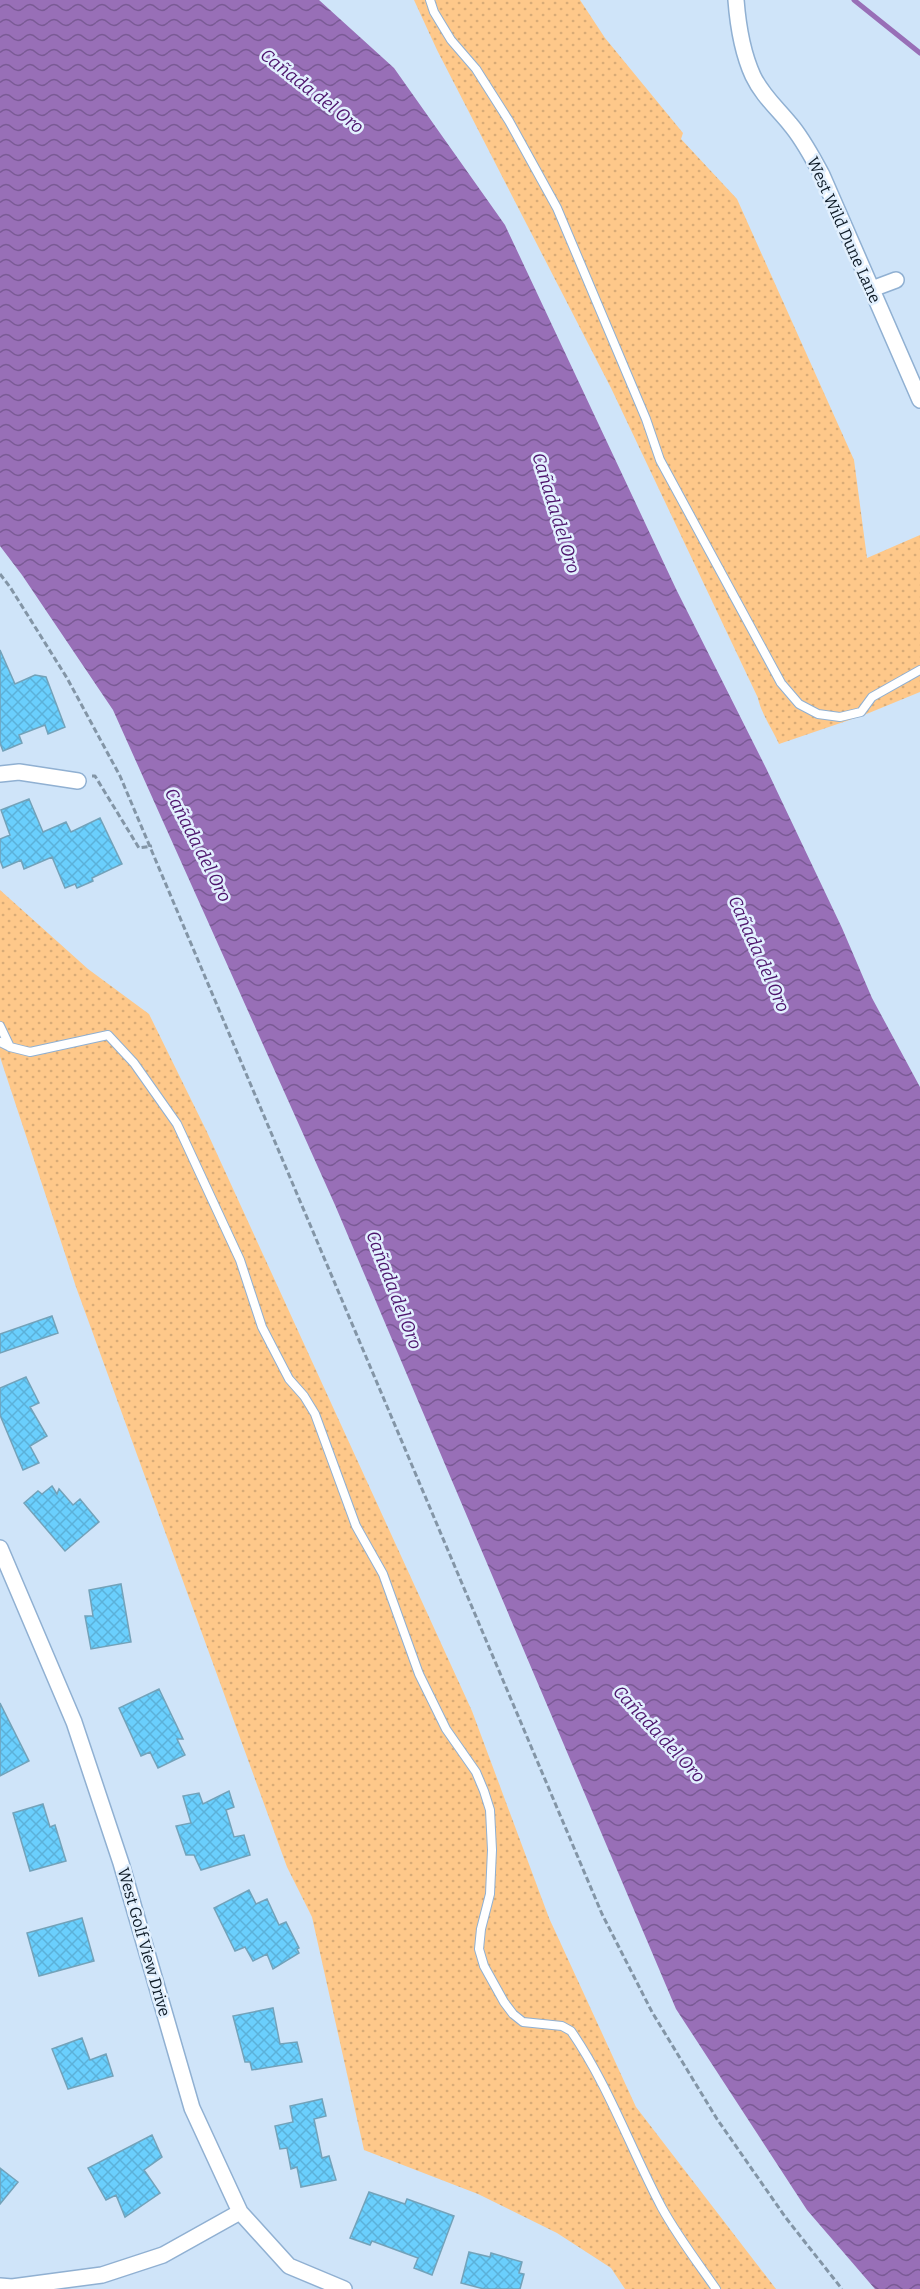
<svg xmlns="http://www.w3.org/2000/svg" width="920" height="2289" viewBox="0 0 920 2289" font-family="Bitter,serif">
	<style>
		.grass { fill: url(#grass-dots) }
		.water { fill: url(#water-waves) }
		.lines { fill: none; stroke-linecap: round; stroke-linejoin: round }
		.stream { stroke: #986fb7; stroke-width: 5 }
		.building { fill: url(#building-cross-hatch); stroke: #73a2b9; stroke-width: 1.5 }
		.service-casing { stroke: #90b0d2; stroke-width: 10 }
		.minor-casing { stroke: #90b0d2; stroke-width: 18 }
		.path { stroke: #8395a6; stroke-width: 3; stroke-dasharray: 6 3; stroke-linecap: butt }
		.service { stroke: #fff; stroke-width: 8 }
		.minor { stroke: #fff; stroke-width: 15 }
		.labels { text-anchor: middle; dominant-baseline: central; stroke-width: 5; stroke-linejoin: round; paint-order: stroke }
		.street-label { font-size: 16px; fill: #0c1925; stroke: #e2f0fe }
		.water-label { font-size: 18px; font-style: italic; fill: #4d146d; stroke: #e2f0fe }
	</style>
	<defs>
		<pattern id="grass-dots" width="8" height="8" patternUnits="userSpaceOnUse" patternTransform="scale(1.5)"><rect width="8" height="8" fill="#fec88a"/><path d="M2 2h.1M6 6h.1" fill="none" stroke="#d8ab77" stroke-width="1.8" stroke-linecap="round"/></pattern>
		<pattern id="water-waves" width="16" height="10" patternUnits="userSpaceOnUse" patternTransform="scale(1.5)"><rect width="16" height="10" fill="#986fb7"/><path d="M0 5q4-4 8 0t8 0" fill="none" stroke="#7a5a95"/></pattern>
		<pattern id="building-cross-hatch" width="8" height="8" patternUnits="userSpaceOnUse" patternTransform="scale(1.5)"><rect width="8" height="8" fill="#6acffd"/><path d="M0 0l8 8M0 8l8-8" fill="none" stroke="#5bb1d9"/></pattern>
	</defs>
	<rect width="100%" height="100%" fill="#cfe4f9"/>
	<path class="grass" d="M414 0H580L605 38 683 133 681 139 737 199 854 460 867 558 920 535V692L864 715 779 744C773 730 760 711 758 698L611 388 437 50Z
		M0 890 88 969 149 1014 207 1132 472 1711 549 1918 636 2107 776 2289H625L611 2268 557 2233 478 2194 364 2150 312 1917 287 1867 76 1287 0 1057Z"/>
	<path class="water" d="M0 0H319L394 68 505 225 677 591 766 768 842 928 872 998 920 1087V2289H875L807 2210 676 2009 335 1205 113 710 22 575 0 546Z"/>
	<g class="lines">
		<path class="stream" d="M854 0 920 53"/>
	</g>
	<path class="building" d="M0 650 15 684 35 675 46 677 65 727 48 734 45 725 19 735 22 743 3 751 0 743Z
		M29 799 43 832 66 822 71 832 100 818 122 864 92 878 93 881 77 888 75 884 65 888 52 857 24 869 21 860 3 868 0 860V839L10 835 1 810Z
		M52 1316 58 1333 0 1353V1334Z
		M26 1377 39 1403 30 1407 47 1436 30 1446 39 1463 23 1470 0 1415V1388Z
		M52 1486 57 1494 59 1489 73 1505 80 1499 99 1522 65 1551 24 1503 38 1491 42 1494Z
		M121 1584 131 1642 91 1649 85 1616H93L89 1590Z
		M159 1689 183 1739H177L185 1755 158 1768 150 1752 141 1756 119 1708Z
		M0 1703 29 1761 0 1776Z
		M229 1791 234 1807 226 1810 234 1837 244 1835 250 1855 201 1870 194 1855H186L176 1826 191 1823 183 1796 199 1793 203 1804Z
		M43 1804 50 1827 55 1825 66 1861 30 1871 13 1813Z
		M249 1890 256 1904 267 1899 279 1925 286 1922 299 1948 297 1949 299 1953 273 1969 267 1954 253 1961 245 1947 235 1951 214 1908Z
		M82 1918 94 1961 39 1976 27 1933Z
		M273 2008 280 2044 297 2042 302 2062 252 2070 250 2062H245L233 2016Z
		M82 2038 90 2060 106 2054 113 2076 68 2089 52 2049Z
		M322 2099 326 2116 314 2119 322 2158 329 2156 336 2180 301 2187 297 2167 291 2169 287 2148 280 2149 275 2126 293 2122 290 2106Z
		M152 2135 162 2157 144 2170 160 2193 125 2217 116 2195 106 2200 88 2168Z
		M0 2168 18 2182 0 2204Z
		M369 2192 405 2204 407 2199 454 2216 432 2275 414 2268 418 2258 372 2241 370 2245 350 2238Z
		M469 2252 490 2257 491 2253 522 2262 519 2273 524 2274 520 2289H484L461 2283Z"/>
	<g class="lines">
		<g class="service-casing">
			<path id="service" d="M430 0 434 12 451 40 476 69 509 121 557 208 646 419 660 460 781 683 799 704 818 714 840 717 861 712 872 697 920 670
				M0 1026 10 1047 0 1042
				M10 1047 30 1052 108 1035 134 1063 177 1124 240 1260 262 1327 289 1379 304 1396 315 1414 356 1526 383 1574 419 1674 446 1729 476 1772 484 1791 490 1810 492 1850 490 1894 481 1929 479 1949 484 1966 504 2002 513 2014 523 2022 562 2026 571 2031C609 2086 631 2150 662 2208 678 2237 698 2263 716 2289"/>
		</g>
		<g class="minor-casing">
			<path id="minor" d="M736 0C738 26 742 52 753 76 762 95 777 108 790 124 803 139 812 157 822 175L920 400
				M872 289 896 280
				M0 774 19 772 78 781
				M0 1548 74 1722 121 1863 192 2108 240 2212 289 2266 344 2289
				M0 2286 12 2287 102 2275 163 2255 240 2212"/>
		</g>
		<path class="path" d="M0 574 10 587 67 678 120 776 602 1914 652 2012 717 2119 786 2218 842 2289
			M92 776H95L139 848 152 846"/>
		<use href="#service" class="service"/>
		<use href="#minor" class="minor"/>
	</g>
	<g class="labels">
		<g class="street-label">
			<text transform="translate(844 230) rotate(66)">West Wild Dune Lane</text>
			<text transform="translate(144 1942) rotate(74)">West Golf View Drive</text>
		</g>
		<g class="water-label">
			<text transform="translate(312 91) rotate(38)">Cañada del Oro</text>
			<text transform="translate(556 513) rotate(73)">Cañada del Oro</text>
			<text transform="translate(198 845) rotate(63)">Cañada del Oro</text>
			<text transform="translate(759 954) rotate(66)">Cañada del Oro</text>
			<text transform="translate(394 1290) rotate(69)">Cañada del Oro</text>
			<text transform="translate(659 1734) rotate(47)">Cañada del Oro</text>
		</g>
	</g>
</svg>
